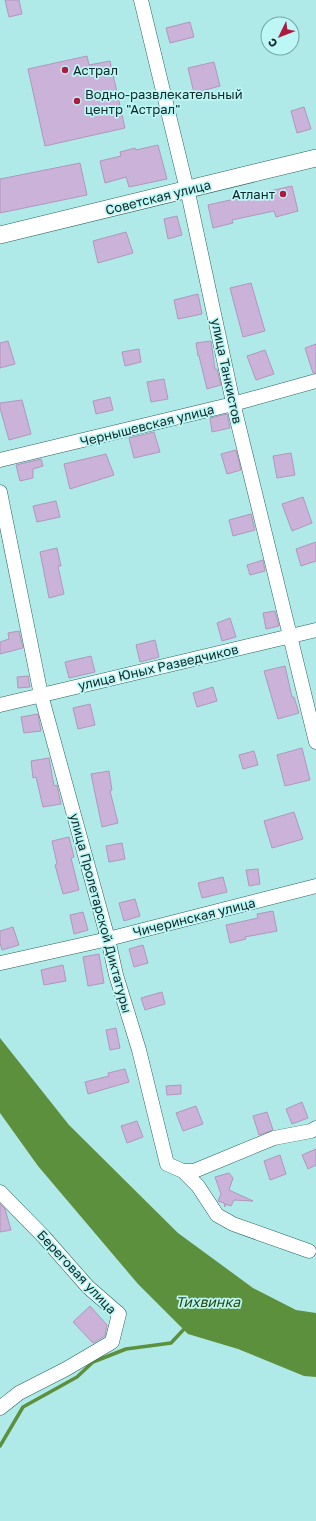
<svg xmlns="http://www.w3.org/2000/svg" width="316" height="1521" viewBox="0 0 316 1521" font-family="'Golos Text',sans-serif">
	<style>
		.water { fill: #5d903d }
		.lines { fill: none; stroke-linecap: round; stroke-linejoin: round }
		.stream { stroke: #5d903d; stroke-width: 3.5 }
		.building { fill: #cbb2d8; stroke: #b097bc }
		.minor-casing { stroke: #286160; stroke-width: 15 }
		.major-casing { stroke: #286160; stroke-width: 18 }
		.minor { stroke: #fff; stroke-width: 14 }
		.major { stroke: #fff; stroke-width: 17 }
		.poi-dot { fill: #ae193e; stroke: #bcf7f6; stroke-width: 1.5 }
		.labels { text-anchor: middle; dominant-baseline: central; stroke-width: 3.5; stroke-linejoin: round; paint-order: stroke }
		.poi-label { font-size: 13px; fill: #102828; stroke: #bcf7f6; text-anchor: start }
		.street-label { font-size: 13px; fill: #102828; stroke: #bcf7f6 }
		.water-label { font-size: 14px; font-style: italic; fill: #244609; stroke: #bcf7f6 }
	</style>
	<rect width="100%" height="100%" fill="#afeae8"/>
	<path class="water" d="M0 1038 69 1125 178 1233 253 1288 296 1310 316 1313V1377L304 1376 238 1349 188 1334 138 1284 38 1166 0 1113Z"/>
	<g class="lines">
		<path class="stream" d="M0 1446 23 1407 77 1377 93 1362 126 1349 171 1343 186 1327"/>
	</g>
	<path class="building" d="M5 0H19L22 14 9 17Z
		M190 22 194 37 170 43 166 28Z
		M87 56 89 65 110 61 125 128 45 146 28 69Z
		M214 62 220 86 194 93 188 68Z
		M304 107 311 129 297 133 291 111Z
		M158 145 167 179 129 187 126 177 105 183 100 161 121 156 120 152 135 148 136 150Z
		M80 163 87 195 0 213V179Z
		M292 186 298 211 276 217 274 211 232 220 233 223 213 228 208 205Z
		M177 216 182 235 168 239 164 219Z
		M126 232 133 253 98 263 93 241Z
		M251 283 265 331 243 337 230 288Z
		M198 294 202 314 178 319 174 300Z
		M8 341 15 364 0 368V343Z
		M211 341 215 369H217L221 385 207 389 199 356H198L196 343Z
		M316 344V373H313L305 348Z
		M139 349 141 362 125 366 122 352Z
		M265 350 274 374 256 380 247 356Z
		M164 379 168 399 151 402 147 382Z
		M110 397 113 410 96 414 93 401Z
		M22 400 31 434 9 440 0 408V403Z
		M227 414 230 428 212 432 210 418Z
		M154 432 160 452 134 458 129 438Z
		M236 450 241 470 227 474 221 454Z
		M291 453 295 475 277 478 273 456Z
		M106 454 114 475 70 489 64 464Z
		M41 459 43 466 33 469V478L20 481 16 465Z
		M303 497 312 523 292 531 282 504Z
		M56 501 60 517 37 522 33 506Z
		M251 514 255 530 233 536 229 520Z
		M316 542V561L301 566 296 549Z
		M57 548 61 566H58L64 594 49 598 40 552Z
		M263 560 265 571 250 575 247 565Z
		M275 611 279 626 266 629 263 613Z
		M230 618 236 637 222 641 217 623Z
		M19 631 23 648 0 654V642L9 639 8 633Z
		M155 640 159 657 140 662 136 645Z
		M91 656 95 672 69 678 65 662Z
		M285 666 292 697H294L299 713 278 719 264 671Z
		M28 676 30 687 18 688 17 677Z
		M213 687 217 701 197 707 193 693Z
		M90 704 95 725 78 729 73 708Z
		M38 714 41 731 24 733 21 717Z
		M302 748 310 780 285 786 277 755Z
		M254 751 258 765 243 769 239 755Z
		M49 758 54 786 57 785 61 804 43 807 36 777 33 778 31 761Z
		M109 771 112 790 110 791 118 823 102 827 91 774Z
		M294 812 303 839 272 848 264 821Z
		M69 837 74 857 71 858 79 890 63 894 55 865 57 864 52 841Z
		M122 843 125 859 109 862 106 846Z
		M258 869 260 884 249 886 246 870Z
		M223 877 227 892 202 898 198 883Z
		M135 899 140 916 124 921 119 903Z
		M273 911 277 931 245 937 246 939 230 943 226 925 258 918 257 914Z
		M83 912 88 930 74 934 70 915Z
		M13 927 19 945 2 950 0 943V931Z
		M143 945 148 963 134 967 129 949Z
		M99 954 104 983 88 986 83 957Z
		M63 965 66 981 44 985 41 970Z
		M162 992 165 1004 145 1010 141 998Z
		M116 1028 120 1048 110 1050 106 1030Z
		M125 1069 129 1082 88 1094 85 1082 109 1076 108 1073Z
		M181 1085V1094L167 1095 166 1086Z
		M302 1102 308 1118 292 1124 286 1109Z
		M196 1106 203 1124 183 1131 176 1113Z
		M267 1112 273 1130 259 1135 253 1116Z
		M137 1121 143 1137 127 1143 121 1126Z
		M316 1149V1165L308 1169 302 1155Z
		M280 1155 286 1174 270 1180 264 1161Z
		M229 1173 233 1178 229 1190 253 1201 234 1200 231 1206 225 1204V1207L224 1203 218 1201 221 1194 215 1177Z
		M0 1204 5 1209 11 1230 0 1232Z
		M90 1306 107 1325 105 1336 93 1343 73 1322Z"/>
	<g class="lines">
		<g class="minor-casing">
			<path id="minor" d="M141 0 190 202 234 407 316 742
				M0 460 233 404 316 381
				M0 492 41 695 108 939 116 975 139 1050 167 1164 183 1171 198 1186 217 1215 233 1224 309 1251
				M0 705 316 630
				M1 963 108 939 316 886
				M183 1171H194L274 1138 311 1131 316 1128
				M0 1192 44 1237 88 1287 119 1314 112 1342 66 1369 19 1393 0 1408"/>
		</g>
		<g class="major-casing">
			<path id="major" d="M0 235 316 158"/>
		</g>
		<use href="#minor" class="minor"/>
		<use href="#major" class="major"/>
	</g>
	<g class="poi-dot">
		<circle cx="65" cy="70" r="4"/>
		<circle cx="77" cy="101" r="4"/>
		<circle cx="283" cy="194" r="4"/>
	</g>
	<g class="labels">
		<g class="poi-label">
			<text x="73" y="70">Астрал</text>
			<text x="85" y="94">Водно-развлекательный<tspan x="85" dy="15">центр "Астрал"</tspan></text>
			<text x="275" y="194" text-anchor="end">Атлант</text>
		</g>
		<g class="street-label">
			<text transform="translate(158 197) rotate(-14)">Советская улица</text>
			<text transform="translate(227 371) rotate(78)">улица Танкистов</text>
			<text transform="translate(147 425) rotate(-14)">Чернышевская улица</text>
			<text transform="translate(158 667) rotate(-13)">улица Юных Разведчиков</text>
			<text transform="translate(101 913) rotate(75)">улица Пролетарской Диктатуры</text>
			<text transform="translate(194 917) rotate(-14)">Чичеринская улица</text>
			<text transform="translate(77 1272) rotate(47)">Береговая улица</text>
		</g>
		<g class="water-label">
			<text x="208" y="1301">Тихвинка</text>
		</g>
	</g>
	<g transform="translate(280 36) rotate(227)"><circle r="19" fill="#bcf7f6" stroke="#77a4a4"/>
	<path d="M0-3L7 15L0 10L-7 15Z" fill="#ae193e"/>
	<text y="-6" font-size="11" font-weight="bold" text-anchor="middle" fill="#102828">С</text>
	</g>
</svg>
